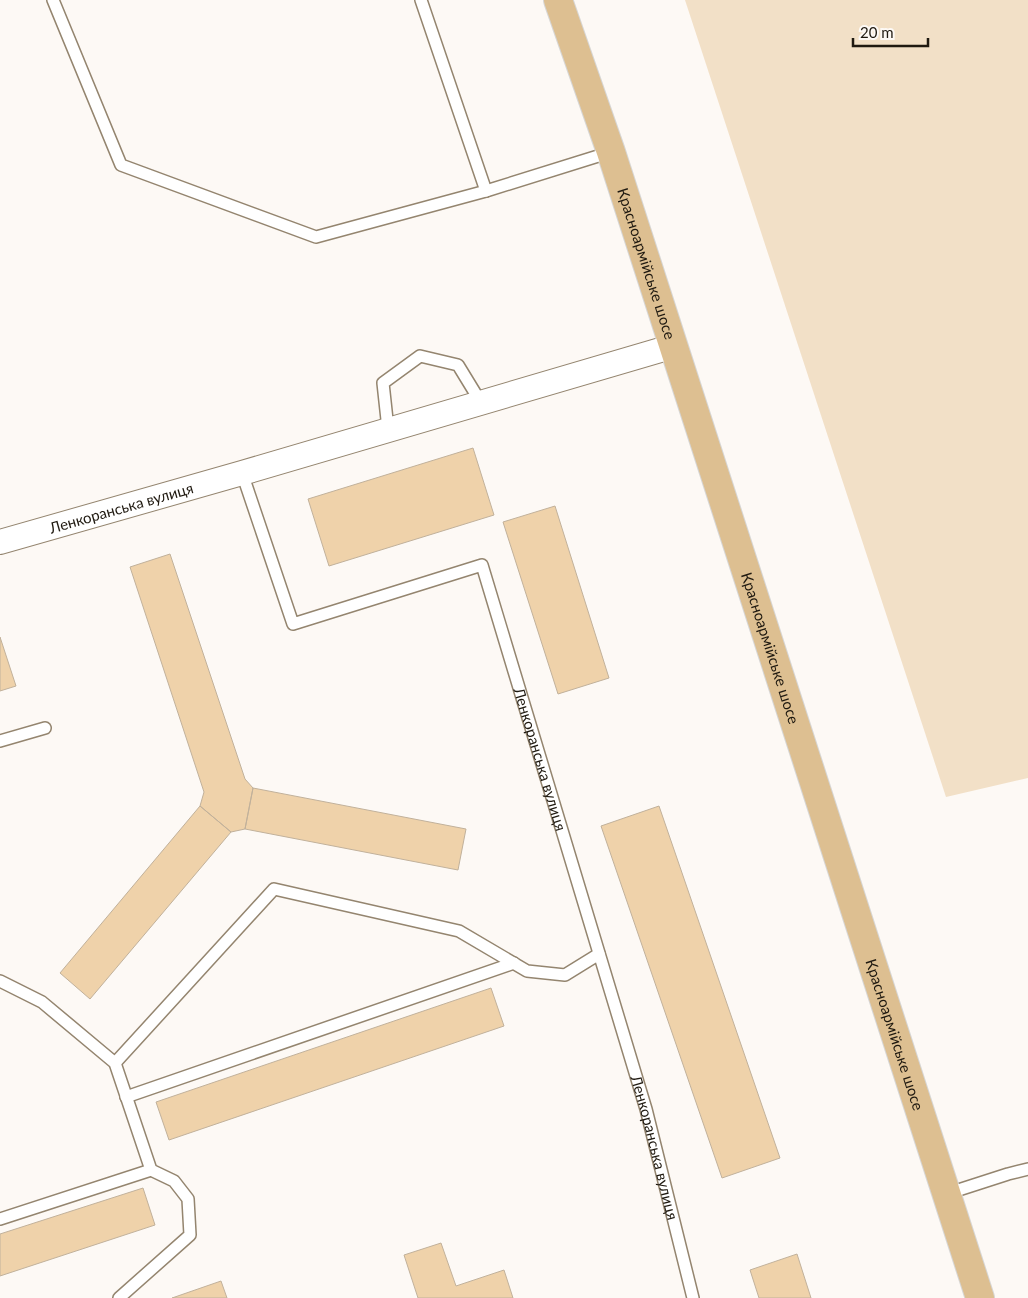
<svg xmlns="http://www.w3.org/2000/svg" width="1028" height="1298" viewBox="0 0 1028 1298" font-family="Lato,sans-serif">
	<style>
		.green { fill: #f2e0c7 }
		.building { fill: #efd2aa; stroke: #c1b19b }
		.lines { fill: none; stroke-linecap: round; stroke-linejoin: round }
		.lane-casing { stroke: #94856f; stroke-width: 14 }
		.street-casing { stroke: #94856f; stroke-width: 26 }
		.primary-casing { stroke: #d7d6d4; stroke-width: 30 }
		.lane { stroke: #fff; stroke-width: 11 }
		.street { stroke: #fff; stroke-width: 24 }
		.primary { stroke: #ddbf91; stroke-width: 28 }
		.labels { text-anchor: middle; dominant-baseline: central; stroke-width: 5; stroke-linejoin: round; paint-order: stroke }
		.street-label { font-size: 15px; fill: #1f1910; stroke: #fdf9f5 }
	</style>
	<rect width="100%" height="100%" fill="#fdf9f5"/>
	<path class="green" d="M685 0H1028V778L946 797Z"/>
	<path class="building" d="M473 448 494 515 329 566 308 499Z
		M555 506 609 678 558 694 503 522Z
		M170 554 245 779 253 788 245 829 231 832 200 806 204 792 130 567Z
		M0 637 16 686 0 691Z
		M253 788 466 829 458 870 245 829Z
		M200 806 231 832 90 999 60 973Z
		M659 806 780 1158 722 1178 601 826Z
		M491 988 504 1026 169 1140 156 1102Z
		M143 1188 155 1225 0 1276V1234Z
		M441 1243 456 1286 504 1270 513 1298H418L404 1255Z
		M797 1254 811 1298H759L750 1270Z
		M221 1281 227 1298H172Z"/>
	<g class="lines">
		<g class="lane-casing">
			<g id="lane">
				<path d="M53 0 121 165 316 237 486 191 611 152"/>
				<path d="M421 0 486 191"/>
				<path d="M388 429 383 383 420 356 458 365 480 401"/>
				<path id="s1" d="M242 473 293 624 482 565 646 1109 693 1298"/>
				<path d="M0 741 45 728"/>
				<path d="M0 981 42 1002 115 1063 151 1170 174 1181 188 1199 190 1235 119 1298"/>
				<path d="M115 1063 274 889 459 931 527 971 565 975 599 954"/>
				<path d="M126 1097 514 963"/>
				<path d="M946 1194 1008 1174 1028 1169"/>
				<path d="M0 1219 151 1170"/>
			</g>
		</g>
		<g class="street-casing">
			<g id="street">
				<path id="s2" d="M0 542 242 473 674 346"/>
			</g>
		</g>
		<g class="primary-casing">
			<g id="primary">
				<path id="s3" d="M558 0 611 152 980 1298"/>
			</g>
		</g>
		<use href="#lane" class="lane"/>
		<use href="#street" class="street"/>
		<use href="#primary" class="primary"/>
	</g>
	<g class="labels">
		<g class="street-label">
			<text stroke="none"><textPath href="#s3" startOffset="278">Красноармійське шосе</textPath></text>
			<text stroke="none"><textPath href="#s2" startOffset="126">Ленкоранська вулиця</textPath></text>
			<text stroke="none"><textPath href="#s3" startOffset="682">Красноармійське шосе</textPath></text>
			<text stroke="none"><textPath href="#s1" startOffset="560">Ленкоранська вулиця</textPath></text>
			<text stroke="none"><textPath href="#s3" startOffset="1088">Красноармійське шосе</textPath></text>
			<text stroke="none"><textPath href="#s1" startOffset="965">Ленкоранська вулиця</textPath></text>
		</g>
	</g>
	<path d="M853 38v8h75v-8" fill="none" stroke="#1f1910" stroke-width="2.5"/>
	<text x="860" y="38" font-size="15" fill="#1f1910" stroke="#fdf9f5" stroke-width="4" paint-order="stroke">20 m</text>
</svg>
